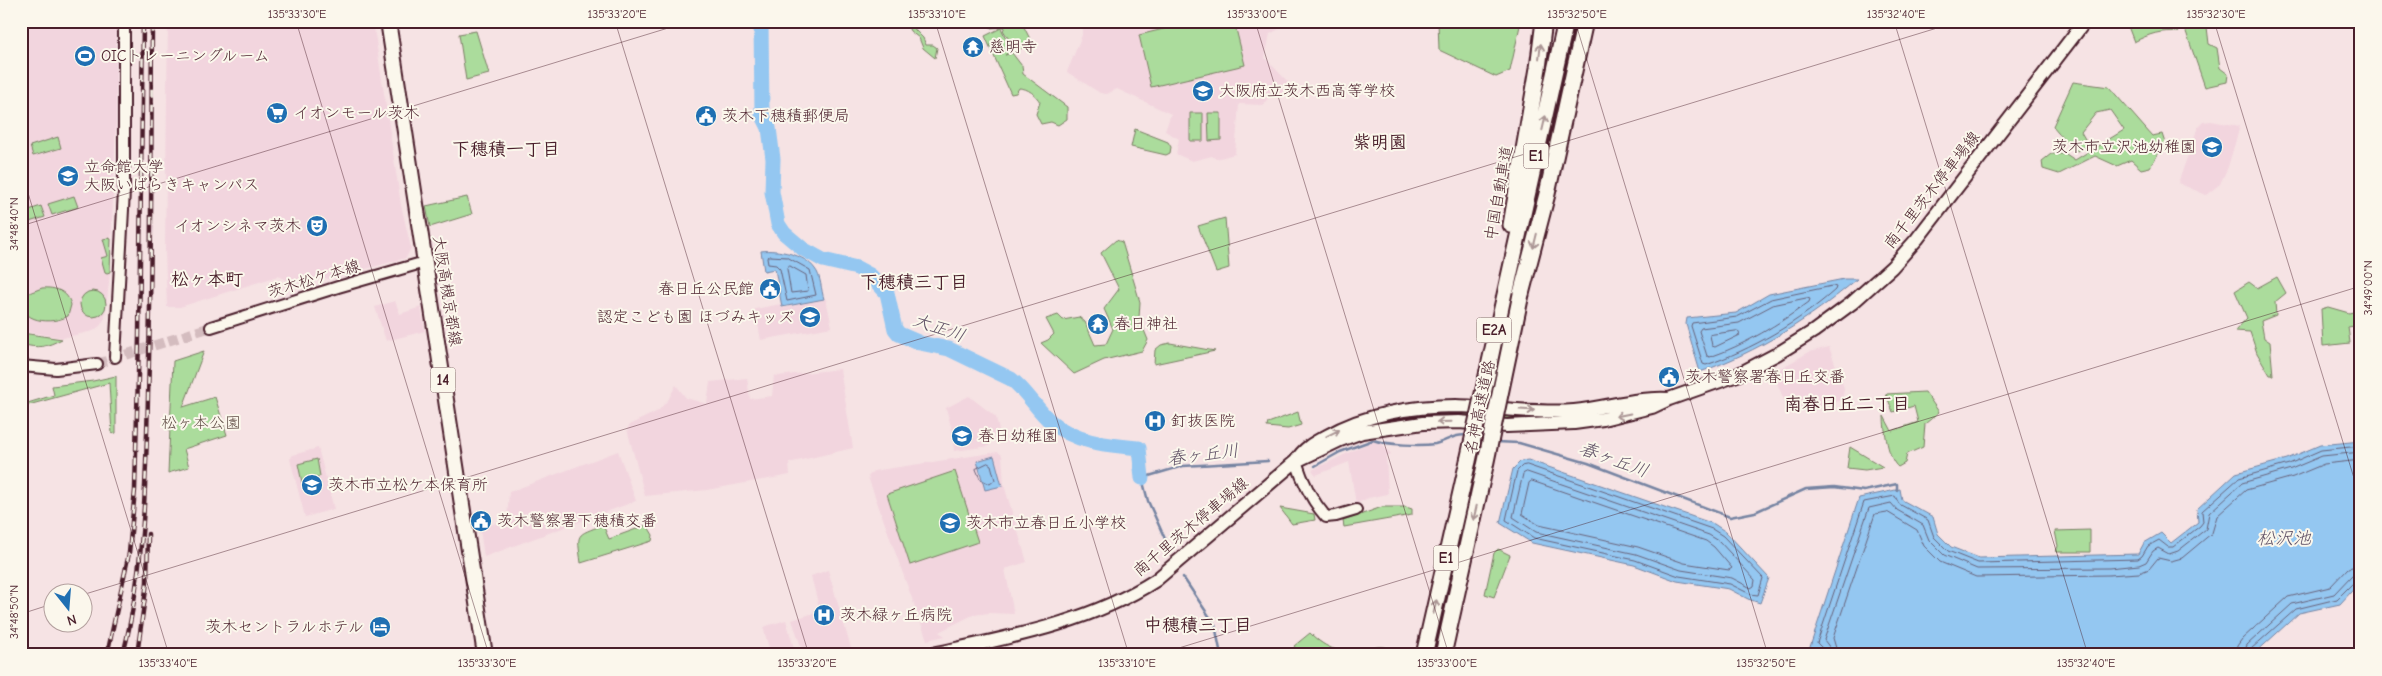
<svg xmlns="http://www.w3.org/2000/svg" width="2382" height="676" viewBox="0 0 2382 676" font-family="'Comic Neue','Klee One',sans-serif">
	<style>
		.built { fill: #f2d5de }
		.green { fill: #abdc9c; stroke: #7a7e64 }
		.water { fill: #94c7f1; stroke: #7684a2 }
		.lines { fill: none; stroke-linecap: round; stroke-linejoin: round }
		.shore { stroke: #68627a; stroke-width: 1 }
		.stream { stroke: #7684a2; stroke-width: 2.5 }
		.river { stroke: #94c7f1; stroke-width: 15 }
		.tertiary-tunnel { stroke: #d4bcbf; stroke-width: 10; stroke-dasharray: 10 5; stroke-linecap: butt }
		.tertiary-casing { stroke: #4a1f2b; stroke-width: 14 }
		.secondary-casing { stroke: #4a1f2b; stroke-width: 16 }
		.primary-casing { stroke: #4a1f2b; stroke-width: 18 }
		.motorway-casing { stroke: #4a1f2b; stroke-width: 19 }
		.tertiary { stroke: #fbf7ec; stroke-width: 10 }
		.secondary { stroke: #fbf7ec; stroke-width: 12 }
		.primary { stroke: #fbf7ec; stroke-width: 14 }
		.motorway { stroke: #fbf7ec; stroke-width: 15 }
		.rail-casing { stroke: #4a1f2b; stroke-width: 4.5 }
		.rail { stroke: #fbf7ec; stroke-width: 2.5; stroke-dasharray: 8; stroke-linecap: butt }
		.motorway-bridge-casing { stroke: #4a1f2b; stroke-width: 19; stroke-linecap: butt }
		.motorway-bridge { stroke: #fbf7ec; stroke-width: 15 }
		.oneway { stroke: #ab9695 }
		.ticks { fill: none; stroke: #4a1f2b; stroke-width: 1; stroke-opacity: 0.45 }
		.labels { text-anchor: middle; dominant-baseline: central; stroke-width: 4; stroke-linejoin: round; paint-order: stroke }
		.shield { fill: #fbf7ec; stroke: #7f6065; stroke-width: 1 }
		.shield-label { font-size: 15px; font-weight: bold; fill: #4a1f2b }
		.poi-label { font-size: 16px; fill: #4a1f2b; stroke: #fbf7ec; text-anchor: start }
		.street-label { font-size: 16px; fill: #4a1f2b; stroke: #fbf7ec }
		.park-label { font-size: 16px; fill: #624e47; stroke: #fbf7ec }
		.neighbourhood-label { font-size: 18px; font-weight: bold; fill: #4a1f2b; stroke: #fbf7ec }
		.water-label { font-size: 18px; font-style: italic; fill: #605166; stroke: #fbf7ec }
		.neatline { fill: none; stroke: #4a1f2b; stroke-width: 2 }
		.ticks-label { font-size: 12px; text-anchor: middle; fill: #4a1f2b }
	</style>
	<rect width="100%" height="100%" fill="#f6e3e4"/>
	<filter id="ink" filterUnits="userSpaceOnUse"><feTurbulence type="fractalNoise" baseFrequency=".02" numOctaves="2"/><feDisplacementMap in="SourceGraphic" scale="10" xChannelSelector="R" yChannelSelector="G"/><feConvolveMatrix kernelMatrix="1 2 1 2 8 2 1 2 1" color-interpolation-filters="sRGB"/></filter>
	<g filter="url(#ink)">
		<path class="built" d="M21 21H116V123L110 273 105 318 100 326 93 331 63 338 21 331Z
			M168 21H373L401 205 411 248 406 258 329 279 322 277 295 283 278 276 180 307H167L165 251Z
			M1082 21H1293L1270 34 1265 58 1291 85 1284 92 1269 97 1263 105 1239 104 1235 154 1216 159 1212 156 1192 161 1176 154 1179 139 1165 131 1171 114 1117 89 1107 94 1100 93 1067 72 1082 35Z
			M2211 121 2240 126 2228 167 2220 184 2206 195 2178 183 2198 127 2203 122Z
			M826 299 832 327 761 340 755 309 781 304 782 308Z
			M395 301 400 314 421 307 425 331 386 341 375 307Z
			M1829 347 1844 388 1843 396 1839 401 1817 410 1789 412 1773 373 1809 352Z
			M840 369 853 448 789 463 790 475 707 490 645 496 627 429 631 424 658 411 668 400 676 385 686 398 707 404 710 382 747 378 750 399 772 396 774 375 778 376Z
			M969 396 996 417 999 430 989 440V446L954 451 952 430 946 408Z
			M1373 441 1382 444 1391 454 1386 456 1388 494 1368 498 1356 504 1349 462 1316 475 1312 470Z
			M318 448 334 509 305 517 290 459 293 455Z
			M618 451 636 501 484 557 480 529 507 519 509 492Z
			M998 452 1002 455 1004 485 1027 562 1005 569 1014 614 989 613 973 615 939 632 945 636 927 640 868 477 873 471Z
			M828 570 853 655H804L792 620 820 611 811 576Z
			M786 620 796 655H771L763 627Z"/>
		<path class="green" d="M905 21H914L915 30 923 38 926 45H933L937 48 935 58 923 48 919 38 910 31Z
			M989 21H1021L1032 43 1016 51 1003 30 1005 27 991 28Z
			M1196 21H1234L1245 65 1151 87 1139 35Z
			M1438 21H1521L1510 71 1496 77 1439 50Z
			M2126 21H2178V32C2161 30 2149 34 2134 42Z
			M2184 26 2207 27 2209 44 2217 48 2220 68 2228 74 2227 82 2205 87Z
			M1001 28 1012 51 1005 55 1012 53 1022 66 1023 74 1067 107V119L1058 125 1051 122 1041 124 1036 114 1040 102C1036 95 1028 88 1019 88L1016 93 1011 94 985 36Z
			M476 31 489 74 466 80 459 34Z
			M2073 82 2109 87 2152 136 2162 134 2165 143 2150 167 2141 169 2131 160 2117 166 2095 156 2059 174 2043 169 2042 161 2051 154H2066L2075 160 2124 130 2110 110 2096 113 2081 132 2089 146 2077 151 2069 145 2053 126Z
			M1190 113H1203V141H1190Z
			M1208 113H1221V140L1209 141Z
			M1135 129 1168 142 1171 147 1170 153 1166 155 1131 147Z
			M58 137 61 148 33 156 30 146Z
			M74 196 78 207 52 215 48 204Z
			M467 197 472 214 430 227 426 206Z
			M41 206 45 217 26 223 23 212Z
			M1225 218 1229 268 1216 272 1198 226Z
			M108 238 111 239 110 272 107 273 105 272 101 258 108 256 103 239Z
			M1116 240 1122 242 1140 302 1139 318 1148 340 1142 351 1104 360 1074 374 1041 343 1048 340 1054 334 1046 319 1058 315 1063 320 1079 317 1085 322 1095 345 1106 344 1113 329 1104 309 1119 289 1101 253Z
			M2277 277 2286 293 2275 302 2276 315 2261 321 2264 338 2270 342 2273 375H2270L2257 353 2250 332 2235 331 2247 318 2235 291 2249 282 2257 288Z
			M42 288C55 287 68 291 71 305L68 316C53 325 17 323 23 298L29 293Z
			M80 304a13 13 0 1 1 26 0a13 13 0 1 1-26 0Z
			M2328 307 2349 313 2361 310V325L2348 327 2350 343 2323 346 2321 309Z
			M21 332 22 333 62 339C46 347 39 349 21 344Z
			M1170 343 1215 351 1154 364 1155 350 1161 345Z
			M204 351 183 407 215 397 227 435 184 449 189 467 168 473 173 361Z
			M116 376V433L112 434 109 383 21 407V405L54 395 52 386 93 381Z
			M1925 392 1939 412 1925 424 1923 447 1907 454 1905 463 1898 467C1888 459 1884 429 1884 416L1892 431 1918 422 1914 406 1893 412 1886 394Z
			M1298 412 1301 425 1288 429 1267 427 1268 423Z
			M1458 412 1512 413 1560 419 1360 426 1421 414Z
			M1850 447 1883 467 1865 470 1847 468Z
			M317 459 320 476 317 478 318 483 303 487 298 464Z
			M955 471 978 542 910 565 887 494Z
			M1382 507H1406L1412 509V515L1344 527 1343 521Z
			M1280 508 1314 514 1315 520 1292 524Z
			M603 525 609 539 647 525 653 535 652 541 581 563C577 532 575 536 603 525Z
			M2090 530V552H2056L2058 546 2055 531Z
			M1498 549 1510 555 1494 597 1485 594 1494 553Z
			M1310 633C1326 649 1342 655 1365 650 1374 648 1379 645 1388 648L1386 655H1300L1294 646Z"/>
		<path class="water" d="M761 251C777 249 805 254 815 269 821 276 821 290 824 299L782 307 775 269 764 271Z
			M1844 279H1857C1810 319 1758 352 1700 372L1686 324 1687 318 1736 313 1769 294Z
			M2361 441V581L2340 604 2299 613 2253 655H1822L1810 647 1859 498 1900 489 1902 500 1933 517 1938 534 1951 547 1979 558 2138 554 2144 543 2161 533 2171 543 2198 522 2197 509 2236 473 2287 459 2320 445Z
			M994 456 1002 486 985 490 977 461Z
			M1528 460 1714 524 1726 532 1769 578 1760 603 1748 599 1729 589 1677 581 1634 565 1532 543 1500 523 1513 469 1521 461Z"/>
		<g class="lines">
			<path class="shore" d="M770 256 787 257 810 270 816 295 787 301 780 269 776 265 768 264 767 258Z
				M790 266 806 275 808 291 791 293 787 269Z
				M1833 286 1836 287 1835 290C1799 322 1751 350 1706 365L1703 364 1691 326 1692 323 1737 317 1771 299Z
				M1807 298 1810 299 1809 302C1779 324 1745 345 1710 357L1707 356 1699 331 1701 328 1739 323 1773 305Z
				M1738 331 1740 335 1715 347 1712 346 1710 335Z
				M988 463 991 465 995 480 990 484 980 479 976 469Z
				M1527 465 1712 529 1723 536 1763 578 1758 595 1750 594 1730 584 1679 576 1635 560 1534 538 1506 520 1517 471 1522 466Z
				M1527 472 1709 535 1719 541 1755 580 1754 586 1751 588 1732 578 1681 570 1636 554 1536 532 1513 517 1523 474Z
				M1532 481 1706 541 1714 547 1732 568 1729 570 1684 563 1638 547 1539 525 1522 514 1529 483Z
				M1825 655 1824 650 1817 643 1864 502 1895 496 1899 504 1928 520 1934 537 1948 551 1978 563 2138 559 2142 556 2148 546 2159 540 2168 547H2173L2200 526 2203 522 2202 511 2239 478 2289 464 2321 450 2361 446
				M1831 655 1830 648 1824 640 1869 508 1891 503 1897 510 1923 525 1929 540 1944 555 1977 569 2109 568 2139 565 2146 562 2153 551 2158 548 2169 554 2178 551 2206 529 2209 513 2242 483 2291 469 2322 456 2361 452
				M1838 655 1833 638 1875 514 1887 512 1917 530 1924 546 1940 562 1976 577 2109 575 2139 573 2149 569 2158 558 2171 561 2182 558 2212 533 2217 516 2246 490 2293 477 2324 464 2361 460
				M2236 655 2237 646 2242 639 2288 597 2330 587 2348 568 2361 565
				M2243 655 2247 645 2292 604 2334 594 2352 575 2361 572
				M2250 655 2251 649 2296 609 2337 599 2356 580 2361 579"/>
			<path class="stream" d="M1496 442 1519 443 1588 463 1730 517 1755 512 1806 489 1834 487 1864 491 1897 484V490
				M1315 466 1340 452 1373 440C1387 445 1421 446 1435 444 1448 441 1455 433 1469 436
				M1170 550 1148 501 1142 478 1183 466 1268 461
				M1183 577 1215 625 1221 655"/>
			<path class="river" d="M761 21 762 114 769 128 773 159 772 192 778 224 784 233 803 249 823 260 857 268 870 275 887 293 895 329 899 334 920 343 949 349 1011 379C1027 391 1036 409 1051 422 1076 443 1107 445 1139 448L1142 478"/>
			<path class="tertiary-tunnel" d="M97 364 211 327"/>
			<g class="tertiary-casing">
				<path id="tertiary" d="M211 327 338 287 425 262
					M115 357 124 191V21
					M21 366 56 369 97 364
					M1296 461C1302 480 1313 502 1326 517L1336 516 1356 510"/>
			</g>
			<g class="secondary-casing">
				<path id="secondary" d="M1296 461C1304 448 1314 443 1327 436 1365 414 1413 406 1456 406 1495 407 1535 414 1574 411 1606 408 1637 397 1669 399
					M928 655C1006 638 1088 624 1156 580L1296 461 1340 440 1362 432 1423 423 1459 422 1507 426 1574 423 1603 419 1652 407 1669 399 1737 375 1777 354 1814 331 1852 303 1892 267 1917 239 2085 21"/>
			</g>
			<g class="primary-casing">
				<path id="primary" d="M388 21 485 655"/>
			</g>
			<g class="motorway-casing">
				<path id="motorway" d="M1511 225 1538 68 1544 21
					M1521 294 1547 194 1585 21
					M1488 371 1566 21
					M1424 655 1468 461
					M1443 655 1485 466"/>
			</g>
			<use href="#tertiary" class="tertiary"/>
			<use href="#secondary" class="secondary"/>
			<use href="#primary" class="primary"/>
			<use href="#motorway" class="motorway"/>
			<g class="rail-casing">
				<path id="rail" d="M107 655 129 553 135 490 139 337 143 21
					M123 655C144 571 146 482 148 396 152 271 151 146 152 21
					M137 655 147 582 148 534"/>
			</g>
			<use href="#rail" class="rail"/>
			<g class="motorway-bridge-casing">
				<path id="motorway-bridge" d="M1468 461 1488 371
					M1485 466 1521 294"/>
			</g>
			<use href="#motorway-bridge" class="motorway-bridge"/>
		</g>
		<defs><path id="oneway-shaft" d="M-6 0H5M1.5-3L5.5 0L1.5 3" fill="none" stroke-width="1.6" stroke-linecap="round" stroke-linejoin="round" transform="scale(1.25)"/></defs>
		<g class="oneway">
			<use href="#oneway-shaft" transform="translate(1540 51) rotate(-83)"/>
			<use href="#oneway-shaft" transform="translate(1544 123) rotate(-77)"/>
			<use href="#oneway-shaft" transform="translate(1535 241) rotate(104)"/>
			<use href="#oneway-shaft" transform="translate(1527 410) rotate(3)"/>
			<use href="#oneway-shaft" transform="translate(1623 415) rotate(168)"/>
			<use href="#oneway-shaft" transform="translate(1444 422) rotate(179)"/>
			<use href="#oneway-shaft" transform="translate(1333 433) rotate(-27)"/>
			<use href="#oneway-shaft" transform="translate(1475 513) rotate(103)"/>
			<use href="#oneway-shaft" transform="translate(1435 607) rotate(-77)"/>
		</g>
	</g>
	<path class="ticks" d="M296 21 489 655M615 21 809 655M935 21 1129 655M1255 21 1449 655M1575 21 1768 655M1894 21 2088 655M2214 21 2361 501M21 170 169 655M21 226 691 21M82 595 1960 21M21 614 52 604M1156 655 2361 286"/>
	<defs>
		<g id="temple-disc" transform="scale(1.125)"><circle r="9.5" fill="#1f6fb2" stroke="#fbf7ec"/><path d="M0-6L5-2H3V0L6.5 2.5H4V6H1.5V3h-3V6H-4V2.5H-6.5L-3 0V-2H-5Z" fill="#fff"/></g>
		<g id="stadium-disc" transform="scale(1.125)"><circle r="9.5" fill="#1f6fb2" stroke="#fbf7ec"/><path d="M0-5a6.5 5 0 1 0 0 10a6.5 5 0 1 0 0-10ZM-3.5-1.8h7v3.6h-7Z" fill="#fff"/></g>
		<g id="school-disc" transform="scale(1.125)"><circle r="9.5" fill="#1f6fb2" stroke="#fbf7ec"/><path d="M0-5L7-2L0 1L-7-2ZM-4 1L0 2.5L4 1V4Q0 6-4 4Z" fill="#fff"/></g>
		<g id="supermarket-disc" transform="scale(1.125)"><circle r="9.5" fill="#1f6fb2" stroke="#fbf7ec"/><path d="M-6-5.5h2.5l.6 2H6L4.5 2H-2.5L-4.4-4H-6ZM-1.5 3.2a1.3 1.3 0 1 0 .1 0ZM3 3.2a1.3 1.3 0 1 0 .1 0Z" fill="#fff"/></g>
		<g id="civic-disc" transform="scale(1.125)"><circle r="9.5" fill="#1f6fb2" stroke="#fbf7ec"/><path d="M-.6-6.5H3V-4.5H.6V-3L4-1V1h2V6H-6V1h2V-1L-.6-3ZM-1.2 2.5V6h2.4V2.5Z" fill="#fff"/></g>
		<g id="university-disc" transform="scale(1.125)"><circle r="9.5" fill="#1f6fb2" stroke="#fbf7ec"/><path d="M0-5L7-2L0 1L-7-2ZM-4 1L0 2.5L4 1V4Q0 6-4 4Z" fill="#fff"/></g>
		<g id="theatre-disc" transform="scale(1.125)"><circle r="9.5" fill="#1f6fb2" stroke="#fbf7ec"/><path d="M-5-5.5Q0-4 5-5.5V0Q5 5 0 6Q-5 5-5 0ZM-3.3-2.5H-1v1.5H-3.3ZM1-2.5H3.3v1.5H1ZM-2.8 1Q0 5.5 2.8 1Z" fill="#fff"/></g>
		<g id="hospital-disc" transform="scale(1.125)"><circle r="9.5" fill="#1f6fb2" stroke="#fbf7ec"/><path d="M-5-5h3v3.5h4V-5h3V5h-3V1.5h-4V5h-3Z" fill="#fff"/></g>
		<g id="hotel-disc" transform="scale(1.125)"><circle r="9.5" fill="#1f6fb2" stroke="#fbf7ec"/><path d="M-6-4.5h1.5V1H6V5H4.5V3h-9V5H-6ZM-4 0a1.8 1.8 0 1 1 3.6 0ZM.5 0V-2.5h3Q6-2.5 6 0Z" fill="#fff"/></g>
	</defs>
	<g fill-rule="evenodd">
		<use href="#temple-disc" x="973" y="47"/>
		<use href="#stadium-disc" x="85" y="56"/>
		<use href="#school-disc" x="1203" y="91"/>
		<use href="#supermarket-disc" x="277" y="113"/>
		<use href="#civic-disc" x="706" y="116"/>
		<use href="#school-disc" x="2212" y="147"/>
		<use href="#university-disc" x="68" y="176"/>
		<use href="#theatre-disc" x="317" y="226"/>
		<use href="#civic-disc" x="770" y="289"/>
		<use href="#school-disc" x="810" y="317"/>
		<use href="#temple-disc" x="1098" y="324"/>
		<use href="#civic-disc" x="1669" y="377"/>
		<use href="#hospital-disc" x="1155" y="421"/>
		<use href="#school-disc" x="962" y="436"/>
		<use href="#school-disc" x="312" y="485"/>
		<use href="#civic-disc" x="481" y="521"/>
		<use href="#school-disc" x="950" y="523"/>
		<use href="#hospital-disc" x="824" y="615"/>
		<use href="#hotel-disc" x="380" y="627"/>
	</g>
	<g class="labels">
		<g class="shield">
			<rect x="1523.5" y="143.5" width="25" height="25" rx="4"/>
			<rect x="1476.5" y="317.5" width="35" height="25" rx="4"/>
			<rect x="430.5" y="367.5" width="25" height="25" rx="4"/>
			<rect x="1433.5" y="545.5" width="25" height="25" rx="4"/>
		</g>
		<g class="shield-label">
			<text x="1536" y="156">E1</text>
			<text x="1494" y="330">E2A</text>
			<text x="443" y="380">14</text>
			<text x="1446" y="558">E1</text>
		</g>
		<g class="poi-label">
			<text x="989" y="47">慈明寺</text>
			<text x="101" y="56">OICトレーニングルーム</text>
			<text x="1219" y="91">大阪府立茨木西高等学校</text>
			<text x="293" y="113">イオンモール茨木</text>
			<text x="722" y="116">茨木下穂積郵便局</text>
			<text x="2196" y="147" text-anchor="end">茨木市立沢池幼稚園</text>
			<text x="84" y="167">立命館大学<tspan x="84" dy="18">大阪いばらきキャンパス</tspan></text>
			<text x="301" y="226" text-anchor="end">イオンシネマ茨木</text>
			<text x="754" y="289" text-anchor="end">春日丘公民館</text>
			<text x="794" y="317" text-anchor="end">認定こども園 ほづみキッズ</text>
			<text x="1114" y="324">春日神社</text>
			<text x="1685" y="377">茨木警察署春日丘交番</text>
			<text x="1171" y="421">釘抜医院</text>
			<text x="978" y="436">春日幼稚園</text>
			<text x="328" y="485">茨木市立松ケ本保育所</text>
			<text x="497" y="521">茨木警察署下穂積交番</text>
			<text x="966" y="523">茨木市立春日丘小学校</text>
			<text x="840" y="615">茨木緑ヶ丘病院</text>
			<text x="364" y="627" text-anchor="end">茨木セントラルホテル</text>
		</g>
		<g class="street-label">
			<text transform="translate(1932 190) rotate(-52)">南千里茨木停車場線</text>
			<text transform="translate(1499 193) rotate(-80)">中国自動車道</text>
			<text transform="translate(314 279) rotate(-17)">茨木松ケ本線</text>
			<text transform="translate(447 291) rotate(81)">大阪高槻京都線</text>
			<text transform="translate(1480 407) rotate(-78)">名神高速道路</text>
			<text transform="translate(1191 527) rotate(-40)">南千里茨木停車場線</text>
		</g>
		<g class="park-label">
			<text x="201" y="423">松ヶ本公園</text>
		</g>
		<g class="neighbourhood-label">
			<text x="1380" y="142">紫明園</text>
			<text x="506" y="149">下穂積一丁目</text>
			<text x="207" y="279">松ヶ本町</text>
			<text x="914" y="282">下穂積三丁目</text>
			<text x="1847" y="404">南春日丘二丁目</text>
			<text x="1198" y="625">中穂積三丁目</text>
		</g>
		<g class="water-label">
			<text transform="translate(939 328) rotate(19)">大正川</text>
			<text transform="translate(1203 455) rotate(-7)">春ヶ丘川</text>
			<text transform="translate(1614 460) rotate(20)">春ヶ丘川</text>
			<text x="2284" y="538">松沢池</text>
		</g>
	</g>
	<rect width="2382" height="676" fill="none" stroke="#fbf7ec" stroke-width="55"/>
	<g transform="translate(68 608) rotate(163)"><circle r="24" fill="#fbf7ec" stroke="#b4a19f"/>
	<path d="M0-4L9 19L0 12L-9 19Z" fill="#1f6fb2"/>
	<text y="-8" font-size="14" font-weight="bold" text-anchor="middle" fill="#4a1f2b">N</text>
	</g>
	<rect x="28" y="28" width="2326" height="620" class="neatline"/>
	<g class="ticks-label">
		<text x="297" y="18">135°33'30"E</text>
		<text x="617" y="18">135°33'20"E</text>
		<text x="937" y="18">135°33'10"E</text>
		<text x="1257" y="18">135°33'00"E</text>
		<text x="1577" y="18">135°32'50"E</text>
		<text x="1896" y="18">135°32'40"E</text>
		<text x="2216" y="18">135°32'30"E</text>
		<text transform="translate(14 224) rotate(-90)" y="4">34°48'40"N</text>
		<text transform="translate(2368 288) rotate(-90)" y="4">34°49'00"N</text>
		<text transform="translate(14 612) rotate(-90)" y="4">34°48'50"N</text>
		<text x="168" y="667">135°33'40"E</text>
		<text x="487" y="667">135°33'30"E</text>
		<text x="807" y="667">135°33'20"E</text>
		<text x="1127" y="667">135°33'10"E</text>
		<text x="1447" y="667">135°33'00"E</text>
		<text x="1766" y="667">135°32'50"E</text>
		<text x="2086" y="667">135°32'40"E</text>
	</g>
</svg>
